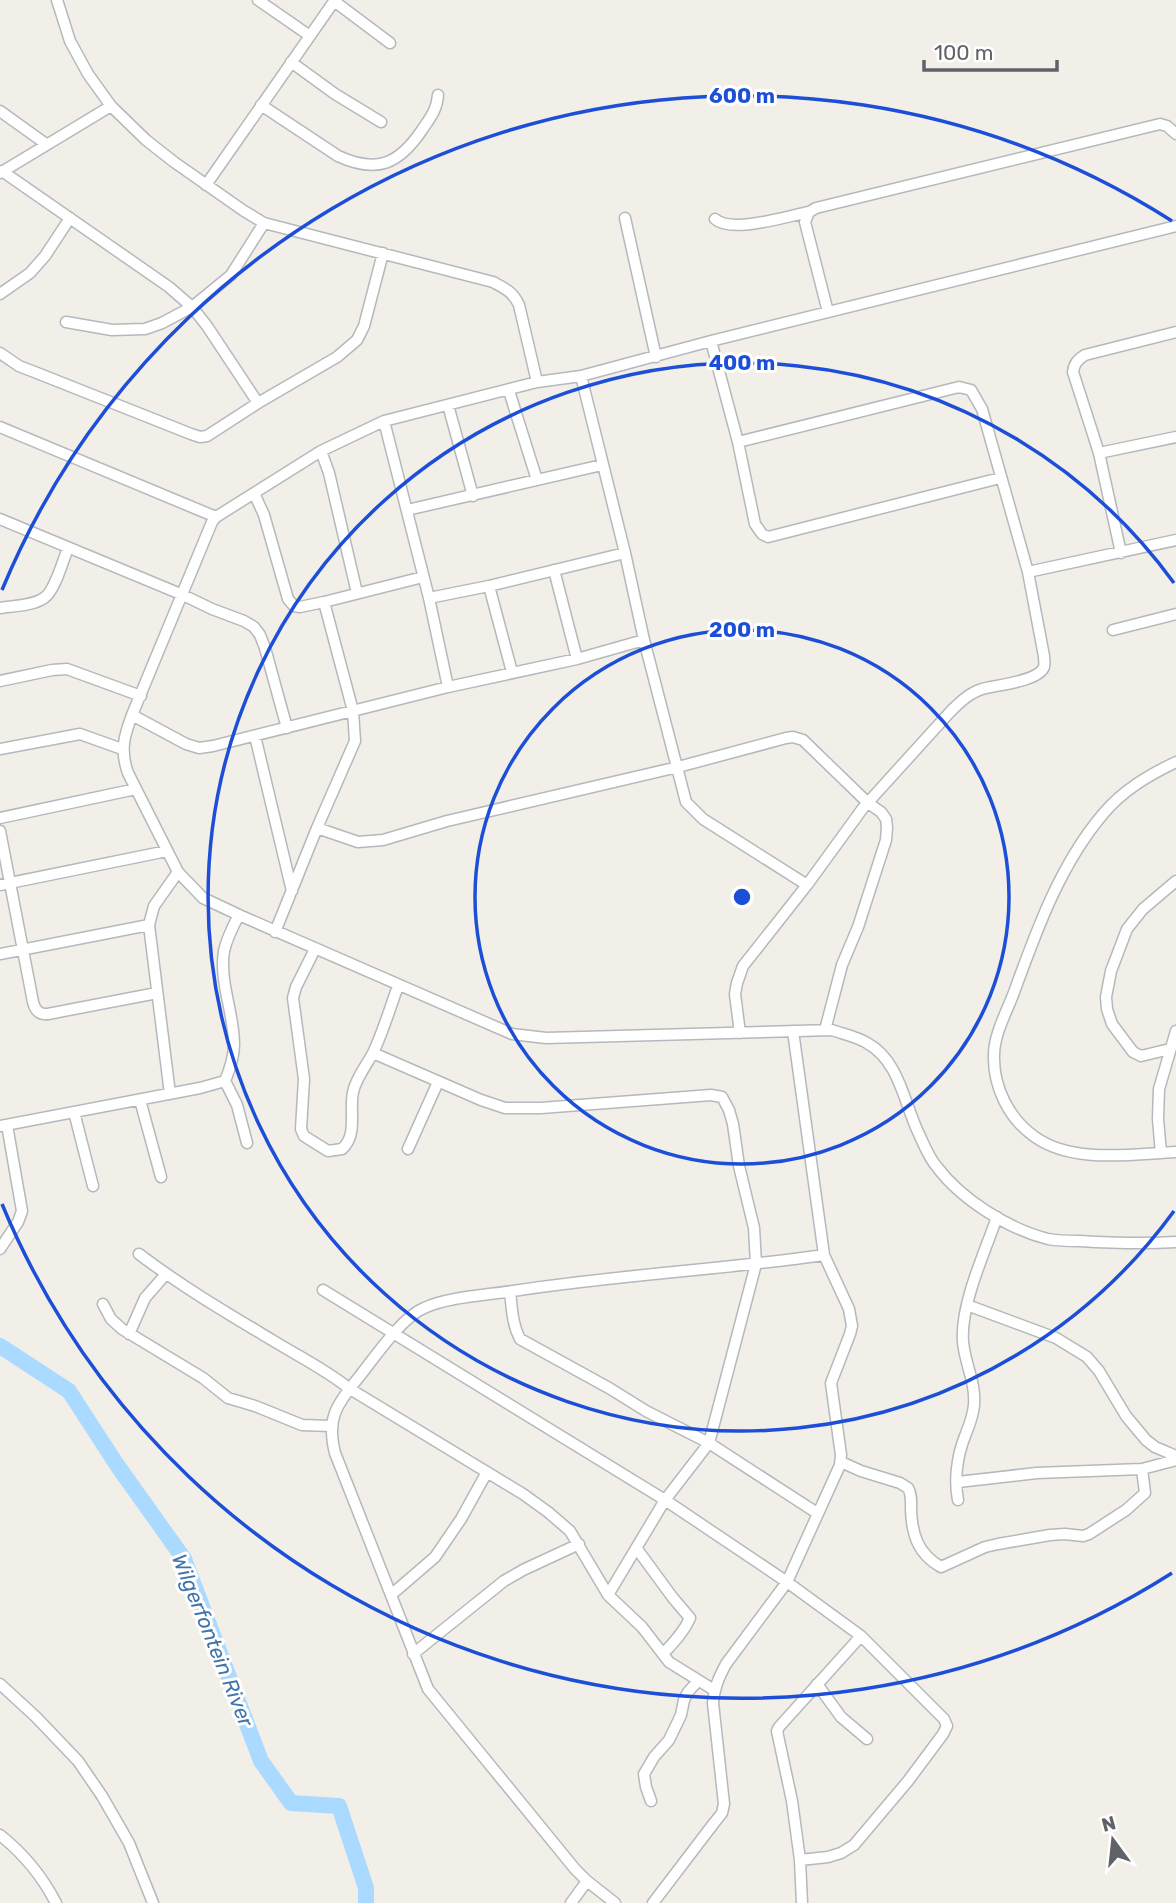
<svg xmlns="http://www.w3.org/2000/svg" width="1176" height="1903" viewBox="0 0 1176 1903" font-family="Rubik,sans-serif">
	<style>
		.lines { fill: none; stroke-linecap: round; stroke-linejoin: round }
		.river { stroke: #aadaff; stroke-width: 16 }
		.minor-casing { stroke: #b5b8bc; stroke-width: 13 }
		.minor { stroke: #fff; stroke-width: 10 }
		.ring { fill: none; stroke: #1d4ed8; stroke-width: 3.5 }
		.labels { text-anchor: middle; dominant-baseline: central; stroke-width: 6; stroke-linejoin: round; paint-order: stroke }
		.water-label { font-size: 21px; font-style: italic; fill: #4174aa; stroke: #fff }
		.centre { fill: #1d4ed8; stroke: #fff; stroke-width: 3.5 }
		.ring-label { font-size: 21px; text-anchor: middle; font-weight: bold; fill: #1d4ed8; stroke: #fff; stroke-width: 6; stroke-linejoin: round; paint-order: stroke }
	</style>
	<rect width="100%" height="100%" fill="#f1efe8"/>
	<g class="lines">
		<path class="river" d="M0 1346 69 1391 117 1465 184 1559 261 1761 291 1803 339 1806 366 1888V1903"/>
		<g class="minor-casing">
			<path id="minor" d="M57 0 70 41 88 74 111 106 146 140 174 162 244 211 264 223 493 282C506 289 513 292 519 305L537 382
				M258 0 310 36
				M334 1 390 43
				M291 62 335 94 381 122
				M261 105 338 156C377 174 399 164 422 130 430 118 437 110 438 95
				M0 111 46 144
				M2 171 169 287 192 307 207 326 258 403
				M0 173 111 106
				M206 185 335 0
				M625 218 656 357
				M715 219C732 234 787 216 809 212
				M1176 226 711 341 581 376 537 382 384 421 321 451 216 517 212 522 132 715C124 736 120 751 128 773L178 872 203 898 239 915 512 1034 546 1038 832 1030C843 1034 857 1037 867 1043 900 1061 904 1104 919 1134 924 1145 929 1158 937 1167 961 1199 1008 1229 1048 1239 1058 1241 1069 1241 1080 1241 1112 1243 1144 1244 1176 1242
				M0 294 30 273 45 256 70 218
				M828 312 805 222 809 212 816 208 1160 124 1167 126 1176 134
				M66 322 112 330 145 329 162 323 192 307 231 275 264 223
				M711 341 738 442 951 389 959 387 971 390 982 409 1028 572
				M0 353 19 366 37 373 191 434 200 437 207 436 258 403 337 357 357 340 364 326 383 253
				M581 376 625 553 644 640 686 802 703 819 807 885
				M509 391 537 480
				M448 405 473 496
				M384 421 429 598 448 687
				M0 427 216 517
				M738 442 755 524 762 534 768 537 1000 478
				M321 451 329 473 357 593
				M1099 453 1176 437
				M254 493 264 515 288 599 294 606 300 607 324 602 423 577
				M407 510 602 465
				M0 519 183 595 212 609 244 621 254 627 260 635 265 648 287 728
				M1121 553 1099 453 1073 372C1074 364 1077 360 1085 355L1176 332
				M554 570 577 659
				M489 586 512 672
				M429 598 489 586 625 553
				M0 608C13 606 32 606 44 598 55 591 63 560 68 548
				M1113 630 1176 614
				M0 681 52 670 67 669 141 696
				M132 715 186 744 199 748 213 746 448 687 577 659 644 640
				M255 736 292 891
				M0 749 80 734 122 749
				M1176 762C1149 775 1123 790 1103 814 1059 866 1036 932 1013 995 1006 1013 994 1035 994 1055 993 1087 1009 1119 1035 1137 1073 1164 1132 1154 1176 1152
				M0 818 136 789
				M317 828 358 842 383 840 447 821 678 767 786 738 793 737 803 740 868 803 881 812 886 819 887 827 886 840 858 927 842 965 825 1030
				M0 831 33 1002C35 1010 39 1015 48 1014L157 993
				M0 885 167 851
				M275 932 317 828 355 741 353 711 324 602
				M315 949 296 987 293 998 304 1079 301 1129 304 1136 328 1151 342 1149C358 1135 349 1111 353 1092 356 1078 366 1066 373 1053 383 1032 390 1008 398 986
				M0 954 149 925
				M740 1033 735 994 737 983 743 966 807 885 863 808 950 712C959 703 969 693 982 689 995 685 1038 682 1044 667 1045 664 1044 660 1044 656L1028 572 1176 540
				M1170 1049 1141 1056 1133 1052 1112 1024 1107 1009 1106 997 1111 971 1127 929 1143 909 1176 881
				M373 1053 481 1100 505 1108H541L711 1095 722 1097 729 1110 733 1124 739 1166 754 1228 756 1264 709 1443 665 1500 608 1595
				M225 1081 237 1105 247 1143
				M170 1094 149 925 154 906 178 872
				M140 1100 161 1177
				M74 1112 93 1186
				M0 1126 200 1088 225 1081C230 1069 234 1057 234 1044 234 1013 219 982 224 951 227 938 233 926 239 915
				M408 1149 438 1082
				M1161 1153 1158 1119 1159 1089 1176 1031
				M0 1249 18 1222 22 1211 7 1125
				M139 1254C181 1286 227 1313 272 1340 298 1356 325 1369 350 1389L523 1494 548 1512 570 1531 608 1595 642 1627 669 1662 714 1690
				M323 1290 665 1500 787 1582 861 1636 944 1719 947 1726 943 1734 908 1781 854 1845 841 1853 828 1857 800 1860
				M510 1292C512 1308 512 1324 520 1339L609 1388 646 1411 709 1443 817 1513
				M103 1304 111 1319 122 1329 203 1378 228 1398 255 1406 302 1425 331 1426
				M967 1305 1056 1338 1087 1357 1099 1371 1126 1416 1146 1440 1155 1447 1176 1456
				M129 1334 145 1298 166 1274
				M841 1462 861 1471 900 1483 908 1488C912 1495 911 1502 911 1510 912 1535 918 1554 941 1567L985 1547 998 1544 1050 1535 1065 1534 1083 1536 1089 1534 1126 1510 1145 1493 1142 1469
				M958 1482 1037 1473 1142 1469 1176 1460
				M958 1500C954 1480 957 1456 965 1436 969 1426 973 1417 974 1405 976 1383 965 1364 963 1342 960 1305 985 1252 997 1217
				M637 1549 673 1598 690 1618C684 1632 673 1643 663 1654
				M391 1595 435 1557 461 1519 487 1472
				M413 1654 504 1581 523 1570 579 1544
				M0 1684 36 1717 78 1761 102 1796 129 1843 153 1903
				M817 1684 841 1717 867 1739
				M651 1801 646 1787 644 1774 654 1757 669 1740 681 1715 684 1700 688 1692 698 1681
				M0 1835C24 1854 42 1876 56 1903
				M571 1903 587 1881
				M615 1903 587 1881 575 1869 428 1689 335 1453C326 1417 337 1405 359 1377 375 1357 401 1318 424 1308 447 1297 487 1295 513 1291 616 1275 720 1270 824 1255
				M653 1903 714 1823 722 1813 724 1804 713 1703C714 1688 719 1677 726 1664L787 1582 840 1465 841 1455 831 1383 850 1334 852 1326 849 1309 824 1255 793 1031
				M802 1903 800 1860 792 1801 777 1731 779 1727 861 1636"/>
		</g>
		<use href="#minor" class="minor"/>
	</g>
	<g class="ring">
		<circle cx="742" cy="897" r="267"/>
		<path d="M1174 1211A534 534 0 1 1 1174 583"/>
		<path d="M1172 1573A801 801 0 0 1 2 1204M2 590A801 801 0 0 1 1172 221"/>
	</g>
	<g class="labels">
		<g class="water-label">
			<text transform="translate(213 1640) rotate(68)">Wilgerfontein River</text>
		</g>
	</g>
	<circle cx="742" cy="897" r="10" class="centre"/>
	<g class="ring-label">
		<text x="742" y="103">600 m</text>
		<text x="742" y="370">400 m</text>
		<text x="742" y="637">200 m</text>
	</g>
	<g transform="translate(1113 1840) rotate(345)" stroke="#ffffff" stroke-width="5" paint-order="stroke">
	<path d="M0-5L12 26L0 18L-12 26Z" fill="#5f6368"/>
	<text y="-10" font-size="19" font-weight="bold" text-anchor="middle" fill="#5f6368">N</text>
	</g>
	<path d="M924 60v10h133v-10" fill="none" stroke="#5f6368" stroke-width="3.5"/>
	<text x="934" y="60" font-size="21" fill="#5f6368" stroke="#ffffff" stroke-width="5" paint-order="stroke">100 m</text>
</svg>
